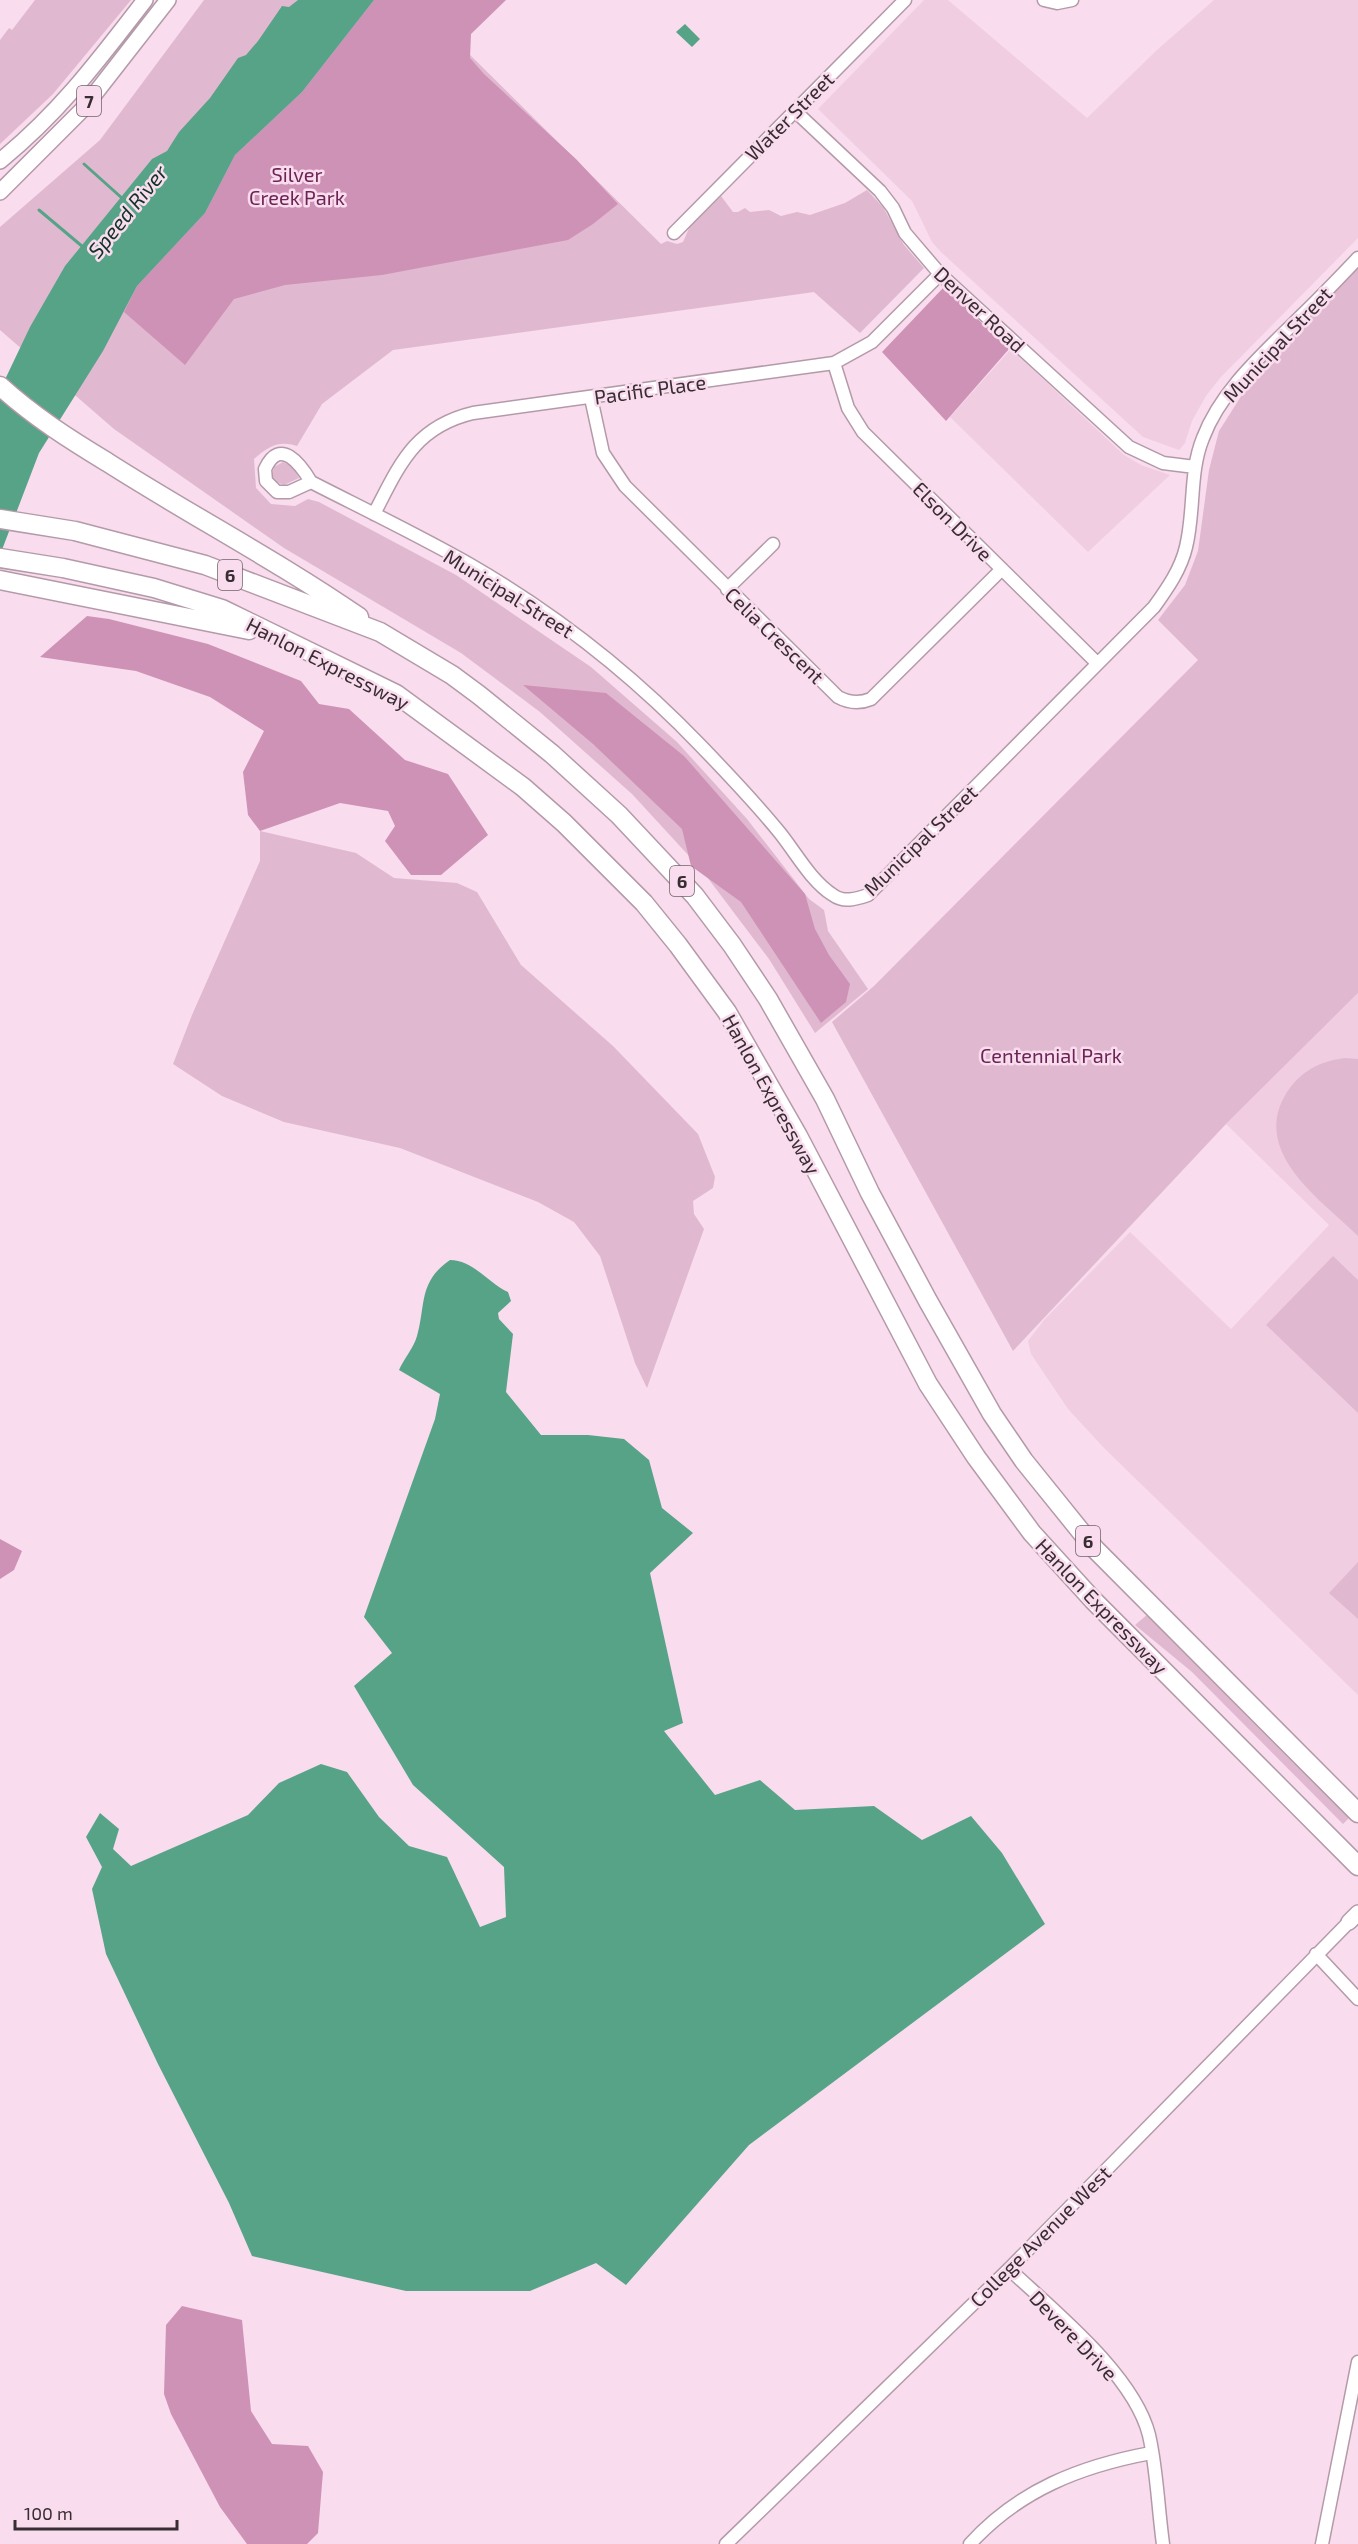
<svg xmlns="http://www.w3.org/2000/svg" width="1358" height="2544" viewBox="0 0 1358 2544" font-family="'Exo 2',sans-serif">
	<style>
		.built { fill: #f1cde2 }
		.green { fill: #e0b9d0 }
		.forest { fill: #ce92b7 }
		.water { fill: #57a387 }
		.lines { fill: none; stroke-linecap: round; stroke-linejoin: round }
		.stream { stroke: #57a387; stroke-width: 3 }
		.minor-casing { stroke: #b49aa9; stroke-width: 15 }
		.major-casing { stroke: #b49aa9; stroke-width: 18 }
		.highway-casing { stroke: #b49aa9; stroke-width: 21 }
		.minor { stroke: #fff; stroke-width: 12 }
		.major { stroke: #fff; stroke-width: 15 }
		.highway { stroke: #fff; stroke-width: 18 }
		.labels { text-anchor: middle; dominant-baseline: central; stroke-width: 5; stroke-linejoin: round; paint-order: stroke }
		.shield { fill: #f9dced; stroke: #72626b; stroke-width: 1.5 }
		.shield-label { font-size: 18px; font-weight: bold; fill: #382d33 }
		.street-label { font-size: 20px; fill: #382d33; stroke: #f9dced }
		.park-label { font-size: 20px; fill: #6b2455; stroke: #f9dced }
		.water-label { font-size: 21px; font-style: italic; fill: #0e3226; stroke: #f9dced }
	</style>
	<rect width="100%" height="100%" fill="#f9dced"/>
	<path class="built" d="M924 0H948L1087 118 1158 49 1214 0H1358V238L1220 378 1206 396 1192 421 1185 443 1179 450 1143 437 941 252 932 242 912 201 818 109Z
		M1011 349 1124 455 1141 465 1170 475 1088 552 950 417Z
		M1358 993V1695L1104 1448 1068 1409 1031 1354 1028 1341 1044 1320 1130 1232 1231 1329 1329 1225 1226 1124Z"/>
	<path class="green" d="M35 0H131L53 94 0 144V40L9 28 12 30Z
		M204 0H490L460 45 661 244 667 241 677 244 683 242 690 226 721 196 733 212H738L745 208 750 212 769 210 781 216 797 212 810 215 845 203 867 190 883 207 904 245 924 268 860 333 814 292 393 350 322 404 297 446C278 440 268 447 254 459L256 488 271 504 295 506 308 499 319 502 456 575 591 667 677 742 747 819 809 899 824 910 828 931 868 989 815 1033 769 959 701 869 632 794 540 712 461 653 284 548 114 429 0 330V227L100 140Z
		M1358 259V993L1226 1124 1013 1351 832 1022 874 986 1198 660 1158 620 1185 585 1198 551 1209 470 1219 431 1287 324Z
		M283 462 292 466 299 478 284 485 274 481 272 475 274 467Z
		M260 831 356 853 394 878 457 883 477 892 521 965 613 1046 698 1134 715 1177 713 1188 693 1201 694 1214 704 1229 647 1388 635 1363 600 1256 574 1222 538 1202 400 1148 284 1122 222 1096 173 1064 192 1015 260 861Z
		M1345 1058 1358 1059V1236C1321 1200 1249 1152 1287 1092 1301 1071 1320 1061 1345 1058Z
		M1333 1256 1358 1280V1413L1266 1325Z
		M1358 1562V1619L1329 1593Z
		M1148 1614 1350 1817 1343 1824 1192 1672 1135 1625Z"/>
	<path class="forest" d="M374 0H506L471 34 470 58 484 74 576 159 618 204 593 224 568 240 382 275 285 285 234 299 185 365 124 312 137 286 205 213 235 155 302 92Z
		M944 287 1009 349 946 421 882 352Z
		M87 616 109 619 208 644 301 681 319 704 349 709 405 760 448 774 488 835 441 875H411L385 841 395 826 388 811 340 803 260 831 248 815 243 772 264 731 210 697 136 671 40 657Z
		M523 685 606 693 684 756 805 894 815 929 829 955 850 984 846 1002 821 1023 741 902 691 866 682 829 593 744Z
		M0 1539 22 1551 14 1570 0 1579Z
		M182 2306 242 2320 251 2411 272 2444 308 2446 323 2472 318 2533 307 2544H247L220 2507 171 2414 164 2394 166 2325Z"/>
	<path class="water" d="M298 0H374L302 92 235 155 205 213 137 286 103 351 39 453 0 555V390L30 327 65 266 152 159 167 151 179 132 210 98 238 58 246 55 258 41 282 6 289 7Z
		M685 24 700 39 692 47 676 32Z
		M450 1260C473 1260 488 1283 508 1292L511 1301 498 1313 499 1319 513 1334 506 1392 541 1435H588L624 1439 649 1460 662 1508 693 1533 650 1573 683 1723 664 1731 715 1795 760 1780 795 1810 874 1806 922 1840 971 1816 1002 1853 1045 1924 749 2145 626 2285 596 2263 530 2291H406L252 2256 229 2203 158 2064 106 1954 92 1889 102 1867 86 1837 100 1813 119 1829 113 1849 131 1866 248 1815 279 1783 321 1764 347 1772 379 1817 409 1846 447 1857 480 1927 506 1917 504 1867 413 1785 354 1686 392 1653 364 1617 435 1419 440 1394 399 1370C404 1359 414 1347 417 1336 426 1305 418 1282 450 1260Z"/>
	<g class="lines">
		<path class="stream" d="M84 164 123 199
			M39 210 83 247"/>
		<g class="minor-casing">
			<path id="minor" d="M1044 0 1057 3 1072 0
				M795 111 880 191 893 208 905 233 940 274 1129 447 1163 463 1195 467
				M674 233 905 0
				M834 363 848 408 863 432 1097 663
				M591 398 603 453 625 486 838 697C849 703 859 704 871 699L1002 569
				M311 482 289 492H277L266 481 265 469C280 436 301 465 311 482 364 509 418 535 469 564 554 613 633 675 701 746 728 774 755 802 780 833 796 853 811 881 833 895 844 903 856 899 868 895L1154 607C1167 589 1181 569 1186 547 1195 511 1189 472 1203 438 1221 390 1264 353 1300 317 1320 298 1339 278 1358 258
				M374 514C399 466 414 427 473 413L834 363 872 342 940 274
				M727 589 773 544
				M1316 1954 1358 1999
				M1009 2269C1054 2311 1134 2375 1149 2435 1157 2470 1158 2508 1163 2544
				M726 2544 1009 2269 1349 1922
				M970 2544C1019 2490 1081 2466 1151 2453
				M1322 2544 1358 2362"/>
		</g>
		<g class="major-casing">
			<path id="major" d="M0 161C60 112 98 61 145 0
				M0 192 83 109 168 0
				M1349 1922 1358 1913"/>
		</g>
		<g class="highway-casing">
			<path id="highway" d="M0 386C33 416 69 439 107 462 190 515 278 561 359 617
				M0 519 75 531 205 565 380 632 452 675 479 695 552 754 619 815 695 896 732 945 768 999 825 1099 870 1193 928 1301 992 1414 1024 1461 1095 1549 1358 1813
				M0 558 63 568 154 588 222 609 396 694 523 787 564 823 644 903 678 945 727 1012 798 1136 928 1384 976 1457 1032 1533 1093 1600 1358 1866
				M0 580 249 630"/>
		</g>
		<use href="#minor" class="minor"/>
		<use href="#major" class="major"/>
		<use href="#highway" class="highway"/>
	</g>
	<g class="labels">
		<g class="shield">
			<rect x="77" y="86" width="24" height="30" rx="4.5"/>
			<rect x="218" y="560" width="24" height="30" rx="4.5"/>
			<rect x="670" y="866" width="24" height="30" rx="4.5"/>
			<rect x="1076" y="1526" width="24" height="30" rx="4.5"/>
		</g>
		<g class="shield-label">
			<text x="89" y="101">7</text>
			<text x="230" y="575">6</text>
			<text x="682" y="881">6</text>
			<text x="1088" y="1541">6</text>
		</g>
		<g class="street-label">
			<text transform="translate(789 116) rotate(-45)">Water Street</text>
			<text transform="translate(980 309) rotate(43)">Denver Road</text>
			<text transform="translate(1277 344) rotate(-47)">Municipal Street</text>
			<text transform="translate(650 389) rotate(-8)">Pacific Place</text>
			<text transform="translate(953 521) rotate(45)">Elson Drive</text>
			<text transform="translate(509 593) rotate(32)">Municipal Street</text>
			<text transform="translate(775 635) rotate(44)">Celia Crescent</text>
			<text transform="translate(328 663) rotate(27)">Hanlon Expressway</text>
			<text transform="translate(920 840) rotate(-44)">Municipal Street</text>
			<text transform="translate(772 1094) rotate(61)">Hanlon Expressway</text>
			<text transform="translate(1102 1606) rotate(46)">Hanlon Expressway</text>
			<text transform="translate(1040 2236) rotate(-45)">College Avenue West</text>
			<text transform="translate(1074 2335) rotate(46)">Devere Drive</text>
		</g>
		<g class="park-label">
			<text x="297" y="174">Silver<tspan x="297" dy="23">Creek Park</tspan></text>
			<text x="1051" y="1055">Centennial Park</text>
		</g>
		<g class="water-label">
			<text transform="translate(127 211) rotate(-51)">Speed River</text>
		</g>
	</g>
	<path d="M15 2520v9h162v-9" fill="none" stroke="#382d33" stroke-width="3"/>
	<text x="24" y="2520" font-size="18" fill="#382d33" stroke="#f9dced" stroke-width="4.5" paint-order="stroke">100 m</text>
</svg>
